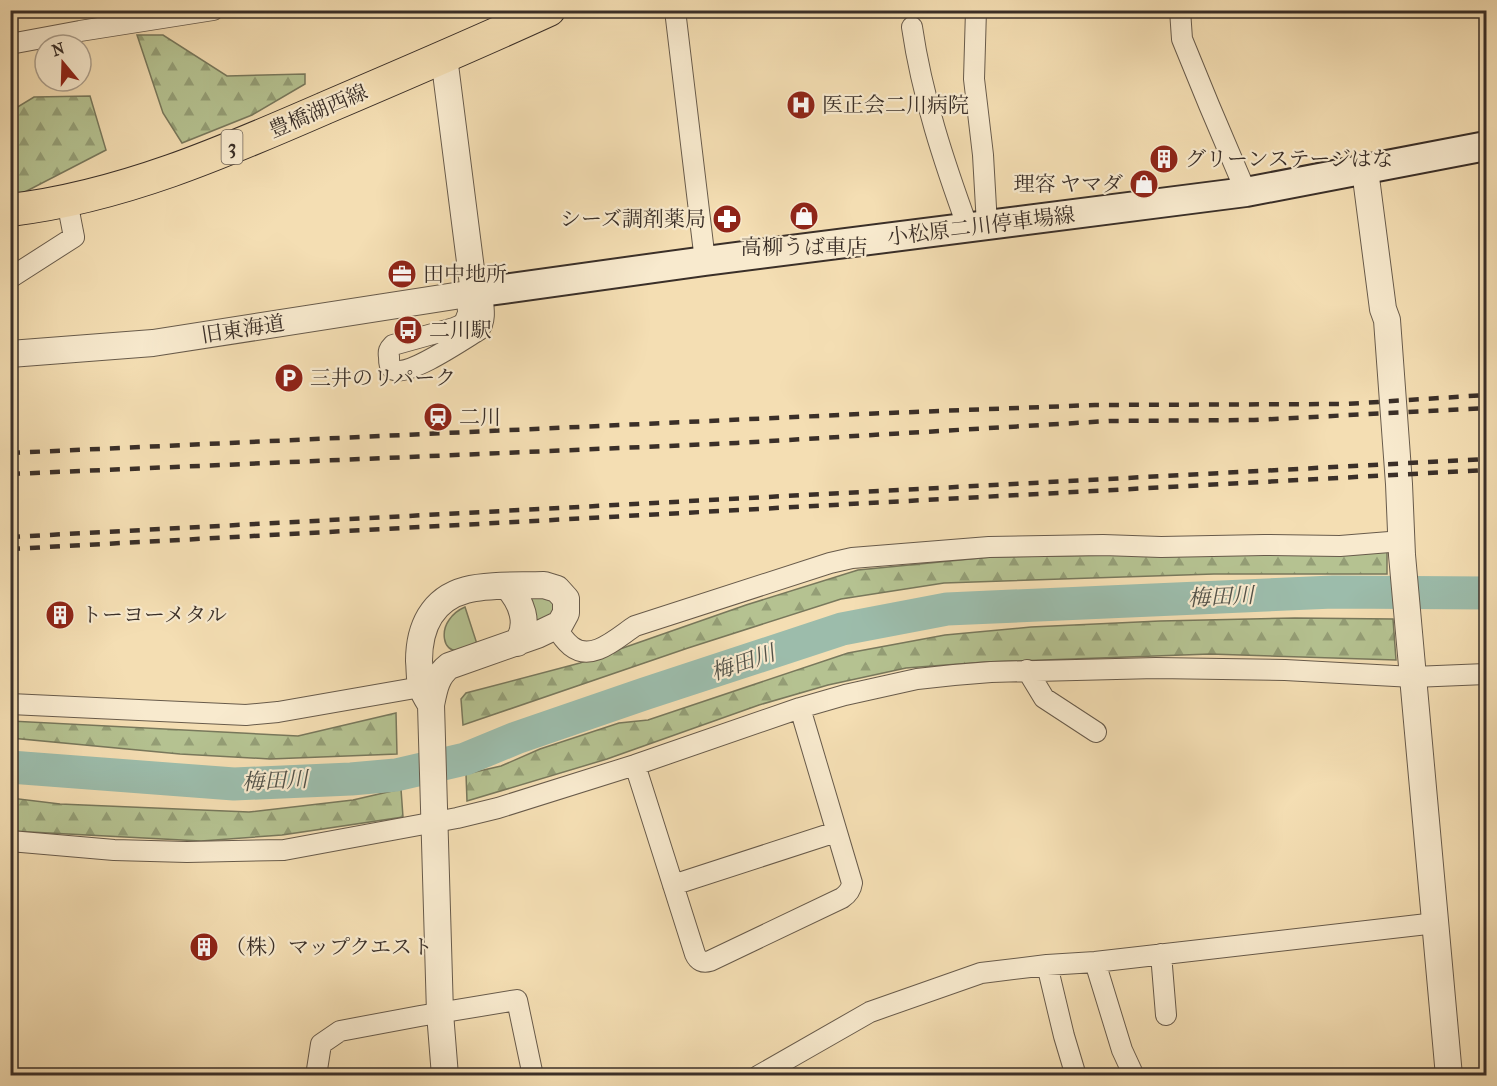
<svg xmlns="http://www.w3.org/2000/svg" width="1497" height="1086" viewBox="0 0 1497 1086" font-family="'IM FELL French Canon','Noto Serif JP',serif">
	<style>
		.forest { fill: url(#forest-firs); stroke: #78785c; stroke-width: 1.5 }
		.garden { fill: #b5c291; stroke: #78785c; stroke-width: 1.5 }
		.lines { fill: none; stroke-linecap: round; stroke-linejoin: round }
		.river { stroke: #9cbcab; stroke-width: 33 }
		.minor-casing { stroke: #685b4b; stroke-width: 22 }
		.tertiary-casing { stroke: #685b4b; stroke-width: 28 }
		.secondary-casing { stroke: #3a2f28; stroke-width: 32 }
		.primary-casing { stroke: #3a2f28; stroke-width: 34 }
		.minor { stroke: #f8eace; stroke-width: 20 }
		.tertiary { stroke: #f8eace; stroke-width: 26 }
		.secondary { stroke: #f8eace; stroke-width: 28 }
		.primary { stroke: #f4deb3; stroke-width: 32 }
		.rail { stroke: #3a2f28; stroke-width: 4.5; stroke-dasharray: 10 10; stroke-linecap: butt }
		.labels { text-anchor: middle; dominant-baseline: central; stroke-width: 4.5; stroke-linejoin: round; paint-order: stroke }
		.shield { fill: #f8eace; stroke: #73675a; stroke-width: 1.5 }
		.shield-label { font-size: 20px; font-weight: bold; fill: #3a2f28 }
		.poi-label { font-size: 21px; fill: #3a2f28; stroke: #f8eace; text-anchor: start }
		.street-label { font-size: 21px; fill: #3a2f28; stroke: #f8eace }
		.water-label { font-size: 22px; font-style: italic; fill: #525249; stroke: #f8eace }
	</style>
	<defs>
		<pattern id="forest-firs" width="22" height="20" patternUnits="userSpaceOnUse" patternTransform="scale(1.5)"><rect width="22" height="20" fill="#b5c291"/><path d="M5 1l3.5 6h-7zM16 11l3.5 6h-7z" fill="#949e76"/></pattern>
	</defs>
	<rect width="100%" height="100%" fill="#f4deb3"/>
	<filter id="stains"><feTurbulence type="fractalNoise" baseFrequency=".00333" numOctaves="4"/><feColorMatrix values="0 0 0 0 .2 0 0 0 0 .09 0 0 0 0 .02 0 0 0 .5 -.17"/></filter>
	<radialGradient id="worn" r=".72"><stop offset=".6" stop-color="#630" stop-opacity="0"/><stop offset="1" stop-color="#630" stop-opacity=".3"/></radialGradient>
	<path class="forest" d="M137 35H163L227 76 305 74V84L252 115 182 143 163 113Z
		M90 96 106 150 19 195H11V111L34 97Z
		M1387 551V574H1214L944 583 841 599 688 648 463 725 461 699 466 693 580 663 746 605 858 570 991 557Z
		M1295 618 1393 619 1396 660 1210 654 985 662 906 668 828 685 759 705 607 759 467 801 466 774 501 766 540 749 619 723 648 720 848 653 945 635 1031 627 1160 621Z
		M396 713 397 754 270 759 180 754 11 738V721L298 736Z
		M401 789 403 817 282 835 201 841 11 831V798L60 804 249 812 353 800Z"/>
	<path class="garden" d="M528 597H543L553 601 556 612 535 626Z
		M465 607 477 644C471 647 463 651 458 651 441 650 442 630 449 620 453 614 458 610 465 607Z"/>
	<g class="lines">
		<path class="river" d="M10 767 234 784 351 779 396 775 465 759 516 738 644 694 842 629 947 609 1333 592 1486 593"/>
		<g class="minor-casing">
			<path id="minor" d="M675 10 705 261
				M976 10 974 79 983 155 987 225
				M1180 10 1182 39 1209 105 1246 192
				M912 27C922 96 944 162 968 228
				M10 44 80 31 213 10
				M10 278 74 237 67 201
				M467 294 468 313 465 321 461 325 454 328 393 345C389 349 388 351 389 357 389 362 389 367 394 370 410 376 464 339 479 330 487 320 483 305 482 292
				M556 627C560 634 565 641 571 646 592 663 618 637 635 626L830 563 852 558 989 547 1103 545 1161 547 1264 545 1340 546 1402 541
				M1027 670 1044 698 1096 732
				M10 704 246 715 278 712 421 687
				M635 765 695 954C698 961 703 963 710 961L842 898C848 894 851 890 852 883L800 708
				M10 841 114 850 187 852 284 850 457 818 498 808 635 765 800 708 845 695 917 679 954 675 991 672 1156 668 1285 670 1413 677 1486 674
				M673 885 836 832
				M1161 954 1166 1015
				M1095 962 1122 1050 1134 1076
				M1047 965 1064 1036 1076 1076
				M316 1076 321 1044 340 1031 420 1016 517 1000 533 1076
				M758 1076 870 1012 981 973 1047 965 1095 962 1436 923"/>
		</g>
		<g class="tertiary-casing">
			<path id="tertiary" d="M1365 170 1383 309 1387 320 1399 484 1402 555 1449 1076
				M10 354 153 343 474 293 444 57
				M507 586C521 601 531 624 517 643
				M431 705C428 700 424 694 422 688 419 680 420 670 419 661 419 628 432 599 466 590 488 584 521 586 544 585L557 589 566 599V613L560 624 537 635 449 666C436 676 434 690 431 705L440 1013 445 1076"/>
		</g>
		<g class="secondary-casing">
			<path id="secondary" d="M474 293 705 261 1246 192 1486 146"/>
		</g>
		<g class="primary-casing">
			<path id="primary" d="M10 210C121 197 224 152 325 108 400 76 475 44 549 10"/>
		</g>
		<use href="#minor" class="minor"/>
		<use href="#tertiary" class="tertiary"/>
		<use href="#secondary" class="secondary"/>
		<use href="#primary" class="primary"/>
		<path class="rail" d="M10 453 861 414 1095 405 1346 404 1486 395
			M10 474 737 443 1109 421 1254 420 1486 408
			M10 537 1486 459
			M10 549 1486 470"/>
	</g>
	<defs>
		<g id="hospital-disc" transform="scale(1.5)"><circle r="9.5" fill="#8f2418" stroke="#f8eace"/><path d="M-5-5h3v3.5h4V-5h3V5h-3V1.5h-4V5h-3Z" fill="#fff"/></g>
		<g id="building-disc" transform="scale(1.5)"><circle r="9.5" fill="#8f2418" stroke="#f8eace"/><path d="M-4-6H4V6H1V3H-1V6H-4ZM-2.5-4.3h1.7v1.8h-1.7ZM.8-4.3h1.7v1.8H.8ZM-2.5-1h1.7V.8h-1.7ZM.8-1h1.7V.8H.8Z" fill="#fff"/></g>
		<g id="shop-disc" transform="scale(1.5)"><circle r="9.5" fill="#8f2418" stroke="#f8eace"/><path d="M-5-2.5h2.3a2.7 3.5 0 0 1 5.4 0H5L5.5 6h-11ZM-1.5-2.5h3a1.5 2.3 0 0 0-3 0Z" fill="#fff"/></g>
		<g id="pharmacy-disc" transform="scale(1.5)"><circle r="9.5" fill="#8f2418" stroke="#f8eace"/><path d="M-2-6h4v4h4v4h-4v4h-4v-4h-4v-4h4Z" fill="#fff"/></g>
		<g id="office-disc" transform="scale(1.5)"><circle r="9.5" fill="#8f2418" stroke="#f8eace"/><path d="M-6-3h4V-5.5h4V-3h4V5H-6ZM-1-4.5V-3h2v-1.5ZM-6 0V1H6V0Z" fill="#fff"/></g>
		<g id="bus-disc" transform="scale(1.5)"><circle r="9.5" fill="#8f2418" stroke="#f8eace"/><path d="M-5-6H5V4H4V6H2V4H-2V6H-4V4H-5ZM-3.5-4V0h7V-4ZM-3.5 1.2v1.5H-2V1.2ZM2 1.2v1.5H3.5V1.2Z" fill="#fff"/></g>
		<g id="parking-disc" transform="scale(1.5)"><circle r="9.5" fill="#8f2418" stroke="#f8eace"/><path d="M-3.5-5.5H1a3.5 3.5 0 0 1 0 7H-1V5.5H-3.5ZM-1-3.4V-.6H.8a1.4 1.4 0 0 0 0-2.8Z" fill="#fff"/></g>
		<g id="station-disc" transform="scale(1.5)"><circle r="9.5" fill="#8f2418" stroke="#f8eace"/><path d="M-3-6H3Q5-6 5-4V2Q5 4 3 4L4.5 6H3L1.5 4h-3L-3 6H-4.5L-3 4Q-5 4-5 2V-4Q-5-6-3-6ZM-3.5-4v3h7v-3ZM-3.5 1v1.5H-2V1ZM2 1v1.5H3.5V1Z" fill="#fff"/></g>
	</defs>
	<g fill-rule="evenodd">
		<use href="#hospital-disc" x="801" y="105"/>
		<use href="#building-disc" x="1164" y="159"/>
		<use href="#shop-disc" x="1144" y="184"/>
		<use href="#shop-disc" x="804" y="216"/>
		<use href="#pharmacy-disc" x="727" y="219"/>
		<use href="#office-disc" x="402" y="274"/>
		<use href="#bus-disc" x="408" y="330"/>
		<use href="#parking-disc" x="289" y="378"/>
		<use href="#station-disc" x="438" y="417"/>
		<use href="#building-disc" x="60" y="615"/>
		<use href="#building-disc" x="204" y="947"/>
	</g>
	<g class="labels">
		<rect class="shield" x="221.5" y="130" width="21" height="34" rx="4.5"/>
		<g class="shield-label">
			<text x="232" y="147">3</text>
		</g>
		<g class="poi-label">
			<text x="822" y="105">医正会二川病院</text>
			<text x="1185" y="159">グリーンステージはな</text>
			<text x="1123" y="184" text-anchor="end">理容 ヤマダ</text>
			<text x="706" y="219" text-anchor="end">シーズ調剤薬局</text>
			<text x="804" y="247" text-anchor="middle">高柳うば車店</text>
			<text x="423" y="274">田中地所</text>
			<text x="429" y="330">二川駅</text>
			<text x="310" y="378">三井のリパーク</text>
			<text x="459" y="417">二川</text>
			<text x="81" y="615">トーヨーメタル</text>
			<text x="225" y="947">（株）マップクエスト</text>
		</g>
		<g class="street-label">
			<text transform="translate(318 111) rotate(-23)">豊橋湖西線</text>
			<text transform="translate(981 226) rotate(-7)">小松原二川停車場線</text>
			<text transform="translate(243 329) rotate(-9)">旧東海道</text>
		</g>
		<g class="water-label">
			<text transform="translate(1221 597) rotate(-3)">梅田川</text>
			<text transform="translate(743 663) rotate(-19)">梅田川</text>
			<text transform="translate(275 781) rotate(-3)">梅田川</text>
		</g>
	</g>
	<rect width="1497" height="1086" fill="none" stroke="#f4deb3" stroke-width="36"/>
	<rect x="12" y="12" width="1473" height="1062" fill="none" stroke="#3a2f28" stroke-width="3"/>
	<rect x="18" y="18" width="1461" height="1050" fill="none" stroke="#3a2f28" stroke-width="1.5"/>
	<g transform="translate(63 63) rotate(341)"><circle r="28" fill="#f8eace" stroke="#ac9f8c" stroke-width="1.5"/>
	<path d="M0-4.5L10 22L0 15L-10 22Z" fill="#8f2418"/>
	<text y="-9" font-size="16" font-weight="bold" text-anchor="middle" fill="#3a2f28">N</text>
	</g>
	<rect width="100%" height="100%" filter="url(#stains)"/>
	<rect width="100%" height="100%" fill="url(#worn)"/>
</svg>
